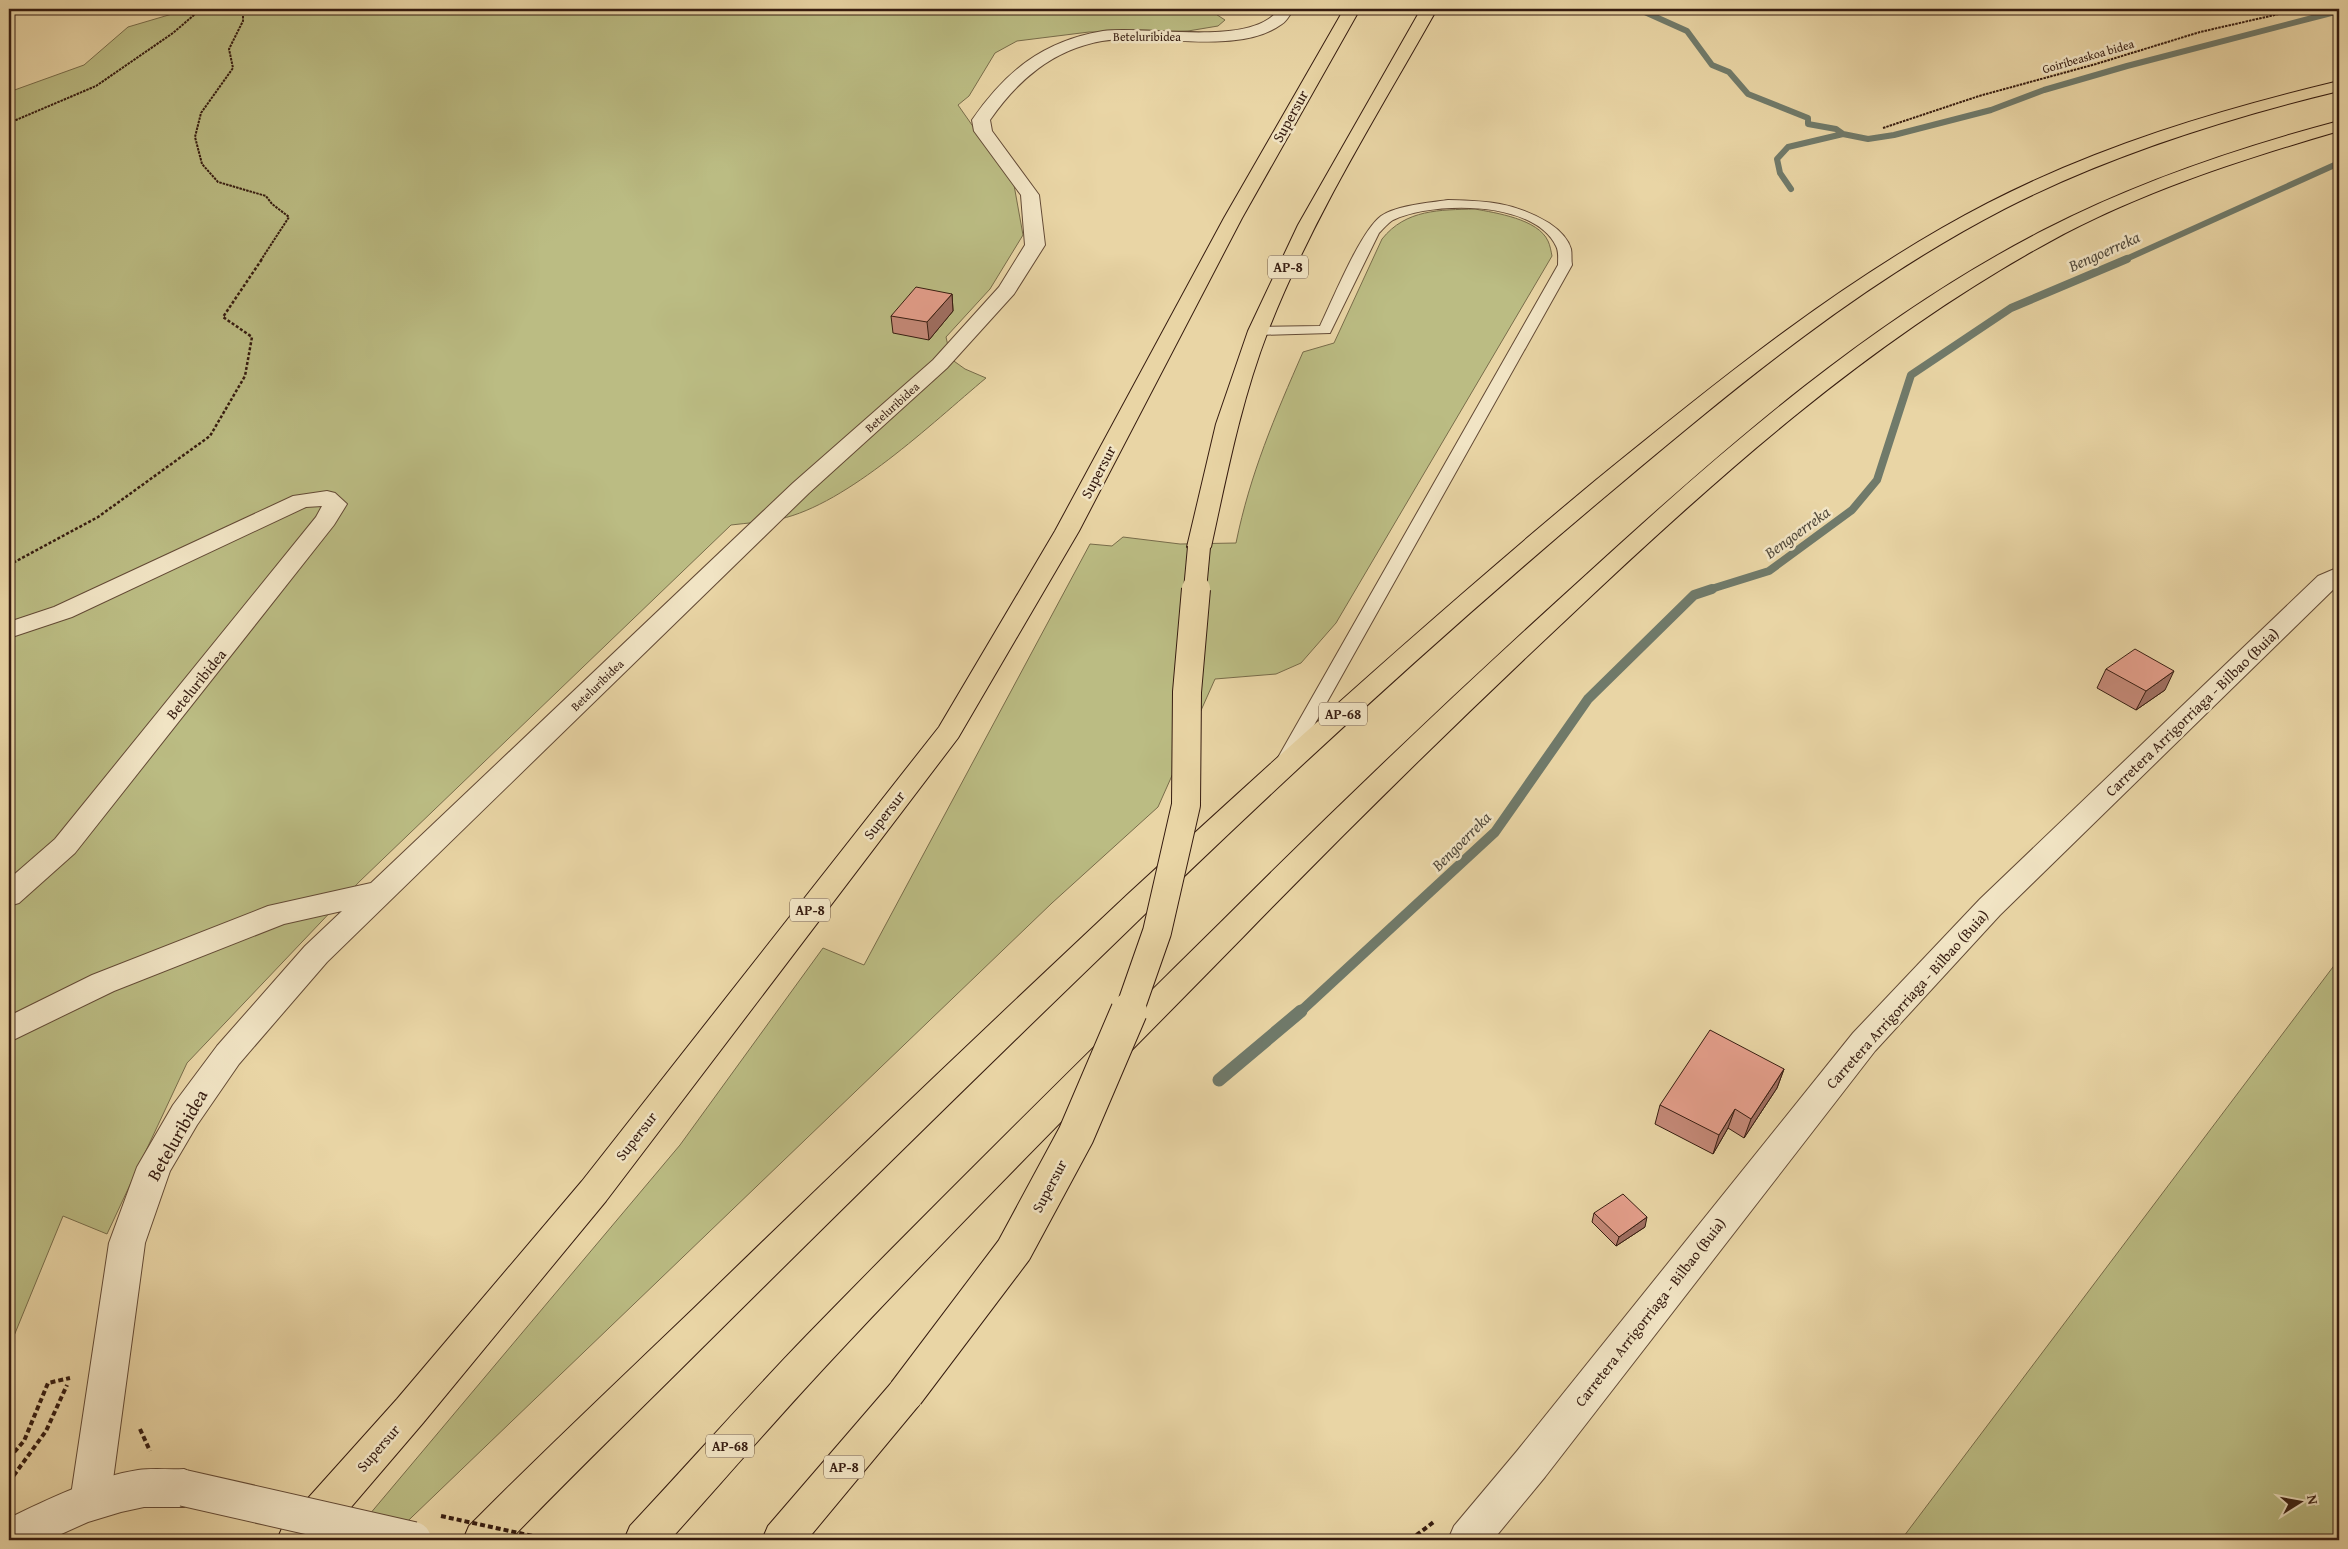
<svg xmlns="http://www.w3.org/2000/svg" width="2348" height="1549" viewBox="0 0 2348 1549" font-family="'Gentium Book Plus',serif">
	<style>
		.green { fill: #bbbc83; stroke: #786c4a }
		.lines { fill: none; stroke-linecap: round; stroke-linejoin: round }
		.stream-far3 { stroke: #707a6a; stroke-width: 6 }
		.stream-far2 { stroke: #707a6a; stroke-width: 8 }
		.stream-far1 { stroke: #707a6a; stroke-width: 10 }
		.stream { stroke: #707a6a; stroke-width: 13 }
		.service-casing { stroke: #634a35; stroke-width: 2 }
		.minor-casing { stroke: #634a35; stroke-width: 2 }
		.tertiary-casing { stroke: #634a35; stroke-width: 2 }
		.motorway-casing { stroke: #361c10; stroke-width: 2 }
		.path-far2 { stroke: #361c10; stroke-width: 2; stroke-dasharray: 2.5 1; stroke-linecap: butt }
		.path-far1 { stroke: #361c10; stroke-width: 2.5; stroke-dasharray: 3 2; stroke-linecap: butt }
		.path { stroke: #361c10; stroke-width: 4; stroke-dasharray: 5 3; stroke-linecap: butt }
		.service { fill: #f1e4c4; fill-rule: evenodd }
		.minor { fill: #f1e4c4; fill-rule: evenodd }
		.tertiary { fill: #f1e4c4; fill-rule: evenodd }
		.motorway { fill: #e9d5a5; fill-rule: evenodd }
		.tertiary-bridge-casing { stroke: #634a35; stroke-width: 38; stroke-linecap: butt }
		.motorway-bridge-far2-casing { stroke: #361c10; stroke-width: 24; stroke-linecap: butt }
		.motorway-bridge-far1-casing { stroke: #361c10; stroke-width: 30; stroke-linecap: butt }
		.motorway-bridge-casing { stroke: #361c10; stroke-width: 38; stroke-linecap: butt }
		.path-bridge { stroke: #361c10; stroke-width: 4; stroke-dasharray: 5 3; stroke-linecap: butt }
		.tertiary-bridge { stroke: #f1e4c4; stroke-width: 36 }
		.motorway-bridge-far2 { stroke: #e9d5a5; stroke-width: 22 }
		.motorway-bridge-far1 { stroke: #e9d5a5; stroke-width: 28 }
		.motorway-bridge { stroke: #e9d5a5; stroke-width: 36 }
		.wall { fill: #c58978; stroke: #361c10 }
		.shaded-wall { fill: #a06f62; stroke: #361c10 }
		.building { fill: #e59f8c; stroke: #361c10 }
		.labels { text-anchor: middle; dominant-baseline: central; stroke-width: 5; stroke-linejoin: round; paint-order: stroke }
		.far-street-label { font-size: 12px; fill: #361c10; stroke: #f1e4c4 }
		.shield { fill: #f1e4c4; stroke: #6e5846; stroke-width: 1 }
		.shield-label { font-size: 14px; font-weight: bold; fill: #361c10 }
		.street-label { font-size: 15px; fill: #361c10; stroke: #f1e4c4 }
		.water-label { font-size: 16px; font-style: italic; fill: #534b3d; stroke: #f1e4c4 }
		.near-street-label { font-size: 18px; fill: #361c10; stroke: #f1e4c4 }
	</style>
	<rect width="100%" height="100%" fill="#e9d5a5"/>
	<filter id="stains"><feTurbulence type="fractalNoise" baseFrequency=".004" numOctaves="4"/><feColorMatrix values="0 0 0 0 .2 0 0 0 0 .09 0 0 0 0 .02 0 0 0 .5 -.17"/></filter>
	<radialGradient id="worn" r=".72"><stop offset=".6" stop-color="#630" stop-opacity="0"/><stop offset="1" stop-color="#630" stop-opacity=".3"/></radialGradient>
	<path class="green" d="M189 9H1208L1225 20 1218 26 1188 31 1150 33 1089 32 1017 41 995 53 969 96 958 105 1014 185 1023 235 990 289 946 337 951 359 965 369 986 378C932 423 848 504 780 519 764 522 747 523 731 525L359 882 187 1063 107 1234 63 1216 9 1348V92L84 65 128 27Z
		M1475 209C1496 213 1538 219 1548 241 1550 245 1551 251 1552 256L1336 623 1301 663 1276 674 1215 679 1158 807 1052 903 388 1540H348L680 1145 823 948 864 965 1090 544 1112 546 1123 537 1180 544 1236 543C1250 474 1275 416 1303 352L1334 343 1382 239C1406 209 1440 210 1475 209Z
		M2339 959V1540H1901Z"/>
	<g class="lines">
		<path class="stream-far3" d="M1638 9 1687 31 1712 65 1729 72 1748 94 1808 118V124L1836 129 1843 134
			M1791 189 1780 173 1777 159 1788 147 1843 134 1868 139 1894 135 1991 110 2044 90 2127 66 2339 11
			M2124 260 2339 163"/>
		<path class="stream-far2" d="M1708 590 1769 571 1852 510 1877 480 1911 375 2011 308 2127 259"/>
		<path class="stream-far1" d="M1300 1012 1495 832 1588 699 1694 595 1712 589"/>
		<path class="stream" d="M1219 1080 1301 1011"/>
		<g class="service-casing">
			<path id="service" d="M1448 200C1487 201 1514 202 1549 223 1558 229 1568 238 1571 249 1572 254 1571 260 1572 265L1294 761 1292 765 1285 767 1278 765 1276 761 1558 265C1558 259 1559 251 1556 246 1534 200 1433 201 1393 220 1388 223 1383 229 1379 233L1330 333 1258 335 1251 331 1258 327 1320 326C1333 299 1360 232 1381 216 1398 205 1428 203 1448 200Z"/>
		</g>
		<g class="minor-casing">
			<path id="minor" d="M1279 9H1294C1290 14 1287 21 1282 24 1237 57 1155 32 1102 41 1052 50 1018 80 990 120L992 131 1039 195 1045 245 1014 294 947 368 809 493 327 962 239 1064 197 1125 170 1171 145 1243 110 1502 104 1515 90 1521 76 1515 70 1502 109 1243 137 1167 173 1105 217 1046 305 946 342 911 284 924 114 991 9 1042V1016L92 975 268 906 371 883 793 483 933 360 999 287 1025 245 1021 195 974 131 972 120C1006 71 1043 41 1103 31 1147 25 1252 48 1279 9Z
				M327 491 335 493 347 504 334 525 75 853 19 903 9 906V879L55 839 316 517 322 506 306 507 72 617 9 638V622L54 607 293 496Z"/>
		</g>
		<g class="tertiary-casing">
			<path id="tertiary" d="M2339 567V584L2000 915 1875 1051 1545 1477 1493 1540H1448L1454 1526 1517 1451 1853 1033 1980 899 2318 576Z
				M184 1469 198 1475 203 1488 198 1501 184 1507H144L121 1512 88 1522 48 1540H9V1518C49 1499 93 1477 138 1470 153 1468 169 1470 184 1469Z"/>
		</g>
		<g class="motorway-casing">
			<path id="motorway" d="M1344 9H1360L1242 218 1079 531 958 738 606 1201 423 1423 323 1540H277L283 1526 397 1399 582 1181 939 727 1055 531 1224 218Z
				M1421 9H1437C1378 114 1312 218 1268 331 1241 401 1227 474 1211 547L1207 552 1199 554 1191 552 1187 547 1216 424 1248 331 1298 225Z
				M2339 81V91C2224 119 2110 155 2004 209 1863 282 1740 383 1619 485 1443 632 1274 788 1110 948 973 1080 838 1213 703 1347 639 1411 573 1474 510 1540H463L469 1526C542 1452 618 1381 693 1309 837 1169 982 1031 1128 894 1281 753 1436 613 1596 480 1720 379 1845 277 1988 203 2098 146 2219 110 2339 81Z
				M2339 121V131C2240 160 2140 192 2049 242 1870 340 1717 477 1569 617 1458 721 1350 827 1244 936 1104 1079 962 1220 826 1366 773 1423 722 1482 670 1540H624L630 1526C689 1463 746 1398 806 1336 942 1196 1081 1060 1220 923 1339 804 1462 687 1587 574 1728 445 1873 318 2044 230 2137 182 2238 148 2339 121Z
				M906 1376 919 1381 925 1393 919 1405 807 1540H762L768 1526 893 1381Z"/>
		</g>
		<path class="path-far2" d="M243 9V21L229 49 233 68 201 113 195 137 202 164 218 182 266 196 272 204 289 217 261 260
			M9 123 96 86 173 33 201 9
			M1883 128 1979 96 2096 64 2200 32 2301 9"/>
		<path class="path-far1" d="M9 565 98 517 210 436 245 376 252 337 223 317 262 259"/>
		<path class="path" d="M140 1429 150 1451
			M9 1458 24 1441 48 1383 70 1378
			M9 1482 46 1431 67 1385
			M1410 1540 1435 1521"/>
		<use href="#service" class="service"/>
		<use href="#minor" class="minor"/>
		<use href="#tertiary" class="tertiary"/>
		<use href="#motorway" class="motorway"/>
		<g class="tertiary-bridge-casing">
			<path id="tertiary-bridge" d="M184 1488 413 1540"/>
		</g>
		<g class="motorway-bridge-far2-casing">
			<path id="motorway-bridge-far2" d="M1195 590 1199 547"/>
		</g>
		<g class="motorway-bridge-far1-casing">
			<path id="motorway-bridge-far1" d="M1129 1012 1157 932 1186 805 1187 692 1196 589"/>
		</g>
		<g class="motorway-bridge-casing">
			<path id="motorway-bridge" d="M906 1393 1014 1250 1076 1135 1129 1011"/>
		</g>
		<path class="path-bridge" d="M441 1516 551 1540"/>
		<use href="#tertiary-bridge" class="tertiary-bridge"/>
		<use href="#motorway-bridge-far2" class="motorway-bridge-far2"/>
		<use href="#motorway-bridge-far1" class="motorway-bridge-far1"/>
		<use href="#motorway-bridge" class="motorway-bridge"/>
	</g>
	<path class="wall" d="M952 294 953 311 929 340 893 333 891 316Z
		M2106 669 2165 690 2136 710 2097 688Z
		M1784 1069 1777 1088 1744 1138 1728 1128 1713 1154 1655 1124 1660 1105Z
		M1594 1213 1645 1227 1616 1246 1592 1222Z"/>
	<path class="shaded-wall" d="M952 294 953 311 929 340 927 322Z
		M2174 671 2165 690 2136 710 2146 691Z
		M1784 1069 1777 1088 1744 1138 1751 1119Z
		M1735 1109 1728 1128 1713 1154 1719 1135Z
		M1647 1217 1645 1227 1616 1246 1619 1237Z"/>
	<path class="building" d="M916 287 952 294 927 322 891 316Z
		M2135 649 2174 671 2146 691 2106 669Z
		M1710 1030 1784 1069 1751 1119 1735 1109 1719 1135 1660 1105Z
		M1623 1194 1647 1217 1619 1237 1594 1213Z"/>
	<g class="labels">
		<g class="far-street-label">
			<text x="1147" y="36">Beteluribidea</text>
			<text transform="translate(2088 56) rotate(-16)">Goiribeaskoa bidea</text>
			<text transform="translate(892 407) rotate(-42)">Beteluribidea</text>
			<text transform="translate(597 685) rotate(-44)">Beteluribidea</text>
		</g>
		<g class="shield">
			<rect x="1268" y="255.5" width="40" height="23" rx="4"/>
			<rect x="1319" y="702.5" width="48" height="23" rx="4"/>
			<rect x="790" y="898.5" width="40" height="23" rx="4"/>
			<rect x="706" y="1434.5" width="48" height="23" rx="4"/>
			<rect x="824" y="1455.5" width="40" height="23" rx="4"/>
		</g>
		<g class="shield-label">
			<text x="1288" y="267">AP-8</text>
			<text x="1343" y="714">AP-68</text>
			<text x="810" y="910">AP-8</text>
			<text x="730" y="1446">AP-68</text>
			<text x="844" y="1467">AP-8</text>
		</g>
		<g class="street-label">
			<text transform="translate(1290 116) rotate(-61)">Supersur</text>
			<text transform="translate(1098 472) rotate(-62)">Supersur</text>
			<text transform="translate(196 684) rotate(-51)">Beteluribidea</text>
			<text transform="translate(2192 712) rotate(-44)">Carretera Arrigorriaga - Bilbao (Buia)</text>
			<text transform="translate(884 815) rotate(-52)">Supersur</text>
			<text transform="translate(1907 999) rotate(-48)">Carretera Arrigorriaga - Bilbao (Buia)</text>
			<text transform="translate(636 1136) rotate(-52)">Supersur</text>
			<text transform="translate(1049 1186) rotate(-62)">Supersur</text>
			<text transform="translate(1650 1312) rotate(-52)">Carretera Arrigorriaga - Bilbao (Buia)</text>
			<text transform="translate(378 1448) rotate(-49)">Supersur</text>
		</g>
		<g class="water-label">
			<text transform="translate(2104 251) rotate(-24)">Bengoerreka</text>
			<text transform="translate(1797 532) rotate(-36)">Bengoerreka</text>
			<text transform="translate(1461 841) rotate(-45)">Bengoerreka</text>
		</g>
		<g class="near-street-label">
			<text transform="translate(177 1135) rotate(-60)">Beteluribidea</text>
		</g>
	</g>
	<rect width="2348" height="1549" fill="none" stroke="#e9d5a5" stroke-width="30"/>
	<rect x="10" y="10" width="2328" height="1529" fill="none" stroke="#361c10" stroke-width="2.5"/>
	<rect x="15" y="15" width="2318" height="1519" fill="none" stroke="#361c10"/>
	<g transform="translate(2300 1502) rotate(79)" stroke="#f1e4c4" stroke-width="4" paint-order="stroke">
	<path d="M0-4L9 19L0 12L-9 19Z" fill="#361c10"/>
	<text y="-8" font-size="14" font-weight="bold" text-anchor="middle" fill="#361c10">N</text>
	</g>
	<rect width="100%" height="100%" filter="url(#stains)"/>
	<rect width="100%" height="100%" fill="url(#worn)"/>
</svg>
